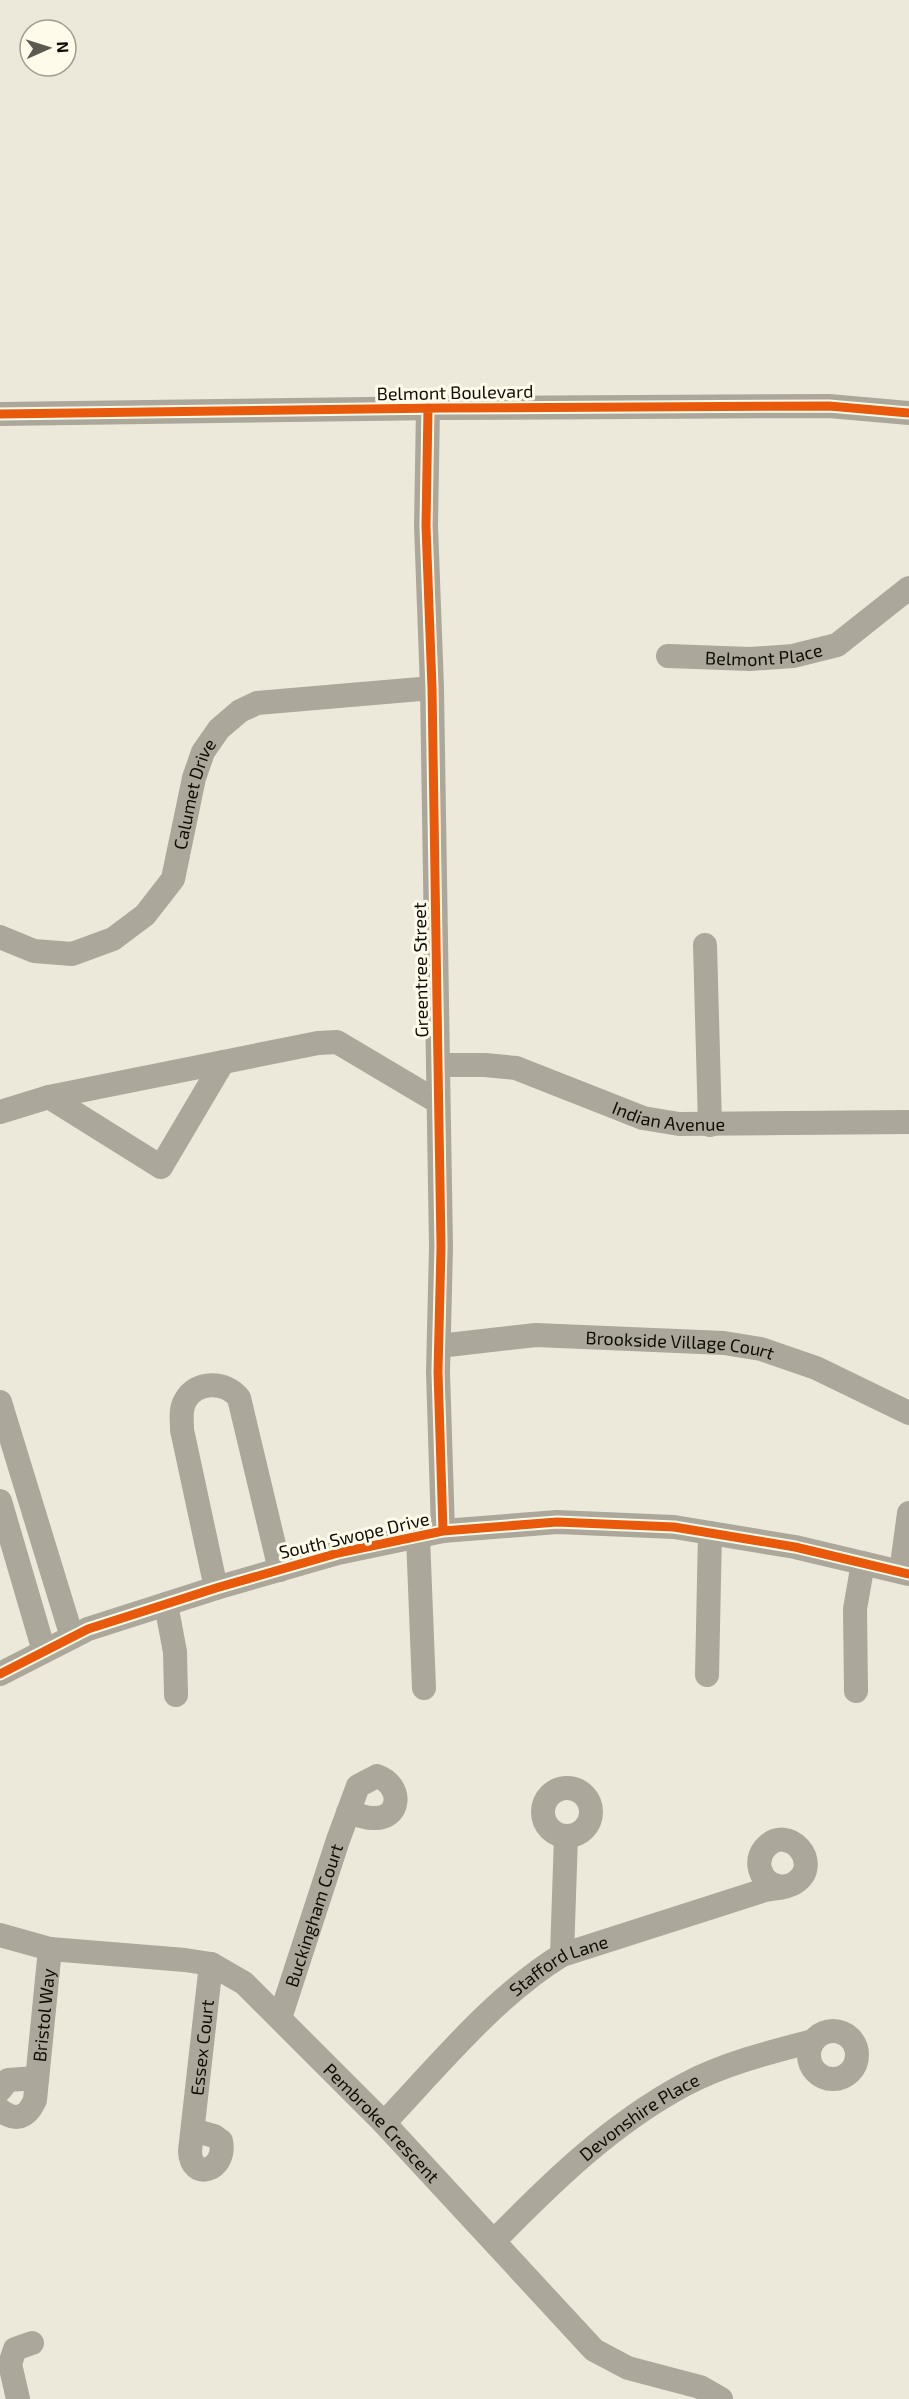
<svg xmlns="http://www.w3.org/2000/svg" width="909" height="2399" viewBox="0 0 909 2399" font-family="'Exo 2',sans-serif">
	<style>
		.lines { fill: none; stroke-linecap: round; stroke-linejoin: round }
		.minor { stroke: #aba79a; stroke-width: 24 }
		.cycleway-casing { stroke: #fefbeb; stroke-width: 13 }
		.cycleway { stroke: #e8590c; stroke-width: 9 }
		.labels { text-anchor: middle; dominant-baseline: central; stroke-width: 6; stroke-linejoin: round; paint-order: stroke }
		.street-label { font-size: 18px; fill: #0f0d05; stroke: #fefbeb }
	</style>
	<rect width="100%" height="100%" fill="#ece9db"/>
	<g class="lines">
		<g class="minor">
			<path d="M428 408 426 526 432 688 438 1065 441 1247 438 1372 443 1531"/>
			<path d="M0 414 441 408 829 406 909 413"/>
			<path id="s1" d="M668 656 750 659 793 656 837 645 909 588"/>
			<path id="s2" d="M0 937 34 951 72 954 113 939 145 915 173 879 194 778 203 752 219 729 240 711 257 703 432 688"/>
			<path d="M705 945 710 1125"/>
			<path id="s3" d="M438 1065H485L516 1068 643 1118 679 1124 909 1122"/>
			<path d="M49 1097 161 1167 223 1062"/>
			<path d="M0 1112 49 1097 318 1043 337 1042 438 1102"/>
			<path id="s4" d="M439 1346 536 1335 724 1343 761 1349 816 1368 909 1413"/>
			<path d="M0 1402 72 1637"/>
			<path d="M0 1501 44 1651"/>
			<path d="M418 1537 424 1688"/>
			<path d="M901 1572 909 1513"/>
			<path d="M216 1588 182 1430C182 1420 180 1410 185 1401 196 1380 226 1381 239 1398L280 1570"/>
			<path d="M166 1604 175 1652 176 1695"/>
			<path d="M0 1674 88 1629 216 1588 338 1553 443 1531 557 1522 674 1527 795 1547 909 1574"/>
			<path d="M707 1675 710 1533"/>
			<path d="M856 1691 855 1609 863 1563"/>
			<circle cx="567" cy="1812" r="24"/>
			<path id="s5" d="M0 1935 50 1949 185 1960 211 1964 244 1983 384 2123 594 2350 628 2368 700 2387 721 2399"/>
			<path d="M562 1955 566 1836"/>
			<path id="s6" d="M280 2018 338 1840 358 1786 377 1776C403 1785 402 1820 372 1818 364 1818 355 1814 348 1812"/>
			<circle cx="833" cy="2055" r="24"/>
			<path d="M0 2090 8 2080 37 2078"/>
			<path id="s7" d="M0 2110C16 2122 27 2118 35 2100L50 1949"/>
			<path id="s8" d="M384 2123C438 2066 495 1996 562 1955L765 1890C775 1888 788 1888 796 1882 823 1863 788 1822 765 1848 760 1854 758 1861 760 1869 763 1881 772 1886 784 1887"/>
			<path id="s9" d="M193 2130 214 2136 221 2141C227 2171 191 2182 190 2151L211 1964"/>
			<path id="s10" d="M494 2241C552 2182 610 2125 684 2085 723 2064 770 2052 813 2041"/>
			<path d="M18 2399 10 2364 15 2349 32 2343"/>
		</g>
		<g class="cycleway-casing">
			<path id="cycleway" d="M428 408 426 526 432 688 438 1065 441 1247 438 1372 443 1531
				M0 414 441 408 829 406 909 413
				M0 1674 88 1629 216 1588 338 1553 443 1531 557 1522 674 1527 795 1547 909 1574"/>
		</g>
		<use href="#cycleway" class="cycleway"/>
	</g>
	<g class="labels">
		<g class="street-label">
			<text transform="translate(455 392) rotate(-1)">Belmont Boulevard</text>
			<text stroke="none"><textPath href="#s1" startOffset="96">Belmont Place</textPath></text>
			<text stroke="none"><textPath href="#s2" startOffset="292">Calumet Drive</textPath></text>
			<text transform="translate(420 970) rotate(-91)">Greentree Street</text>
			<text stroke="none"><textPath href="#s3" startOffset="240">Indian Avenue</textPath></text>
			<text stroke="none"><textPath href="#s4" startOffset="242">Brookside Village Court</textPath></text>
			<text transform="translate(354 1535) rotate(-13)">South Swope Drive</text>
			<text stroke="none"><textPath href="#s6" startOffset="108">Buckingham Court</textPath></text>
			<text stroke="none"><textPath href="#s8" startOffset="238">Stafford Lane</textPath></text>
			<text stroke="none"><textPath href="#s7" startOffset="130">Bristol Way</textPath></text>
			<text stroke="none"><textPath href="#s9" startOffset="198">Essex Court</textPath></text>
			<text stroke="none"><textPath href="#s10" startOffset="192">Devonshire Place</textPath></text>
			<text stroke="none"><textPath href="#s5" startOffset="448">Pembroke Crescent</textPath></text>
		</g>
	</g>
	<g transform="translate(48 48) rotate(87)"><circle r="28" fill="#fefbeb" stroke="#9e9c8f" stroke-width="1.5"/>
	<path d="M0-4.5L10 22L0 15L-10 22Z" fill="#5c5a50"/>
	<text y="-9" font-size="16" font-weight="bold" text-anchor="middle" fill="#0f0d05">N</text>
	</g>
</svg>
